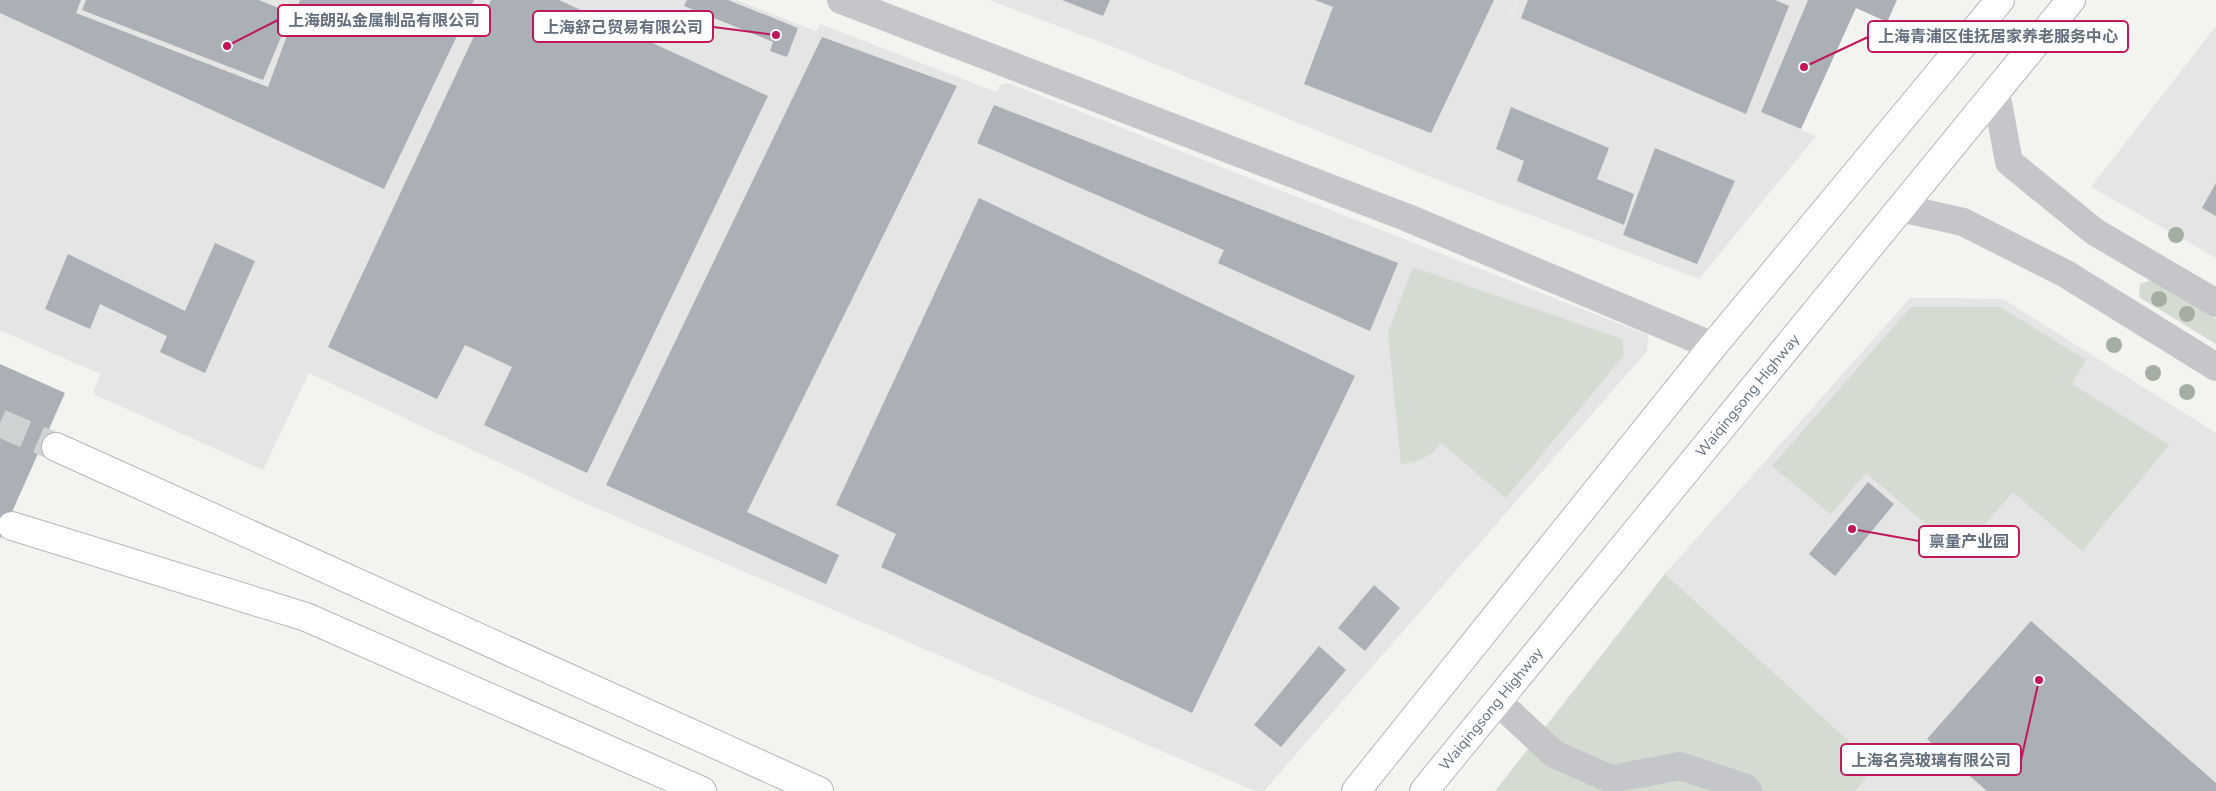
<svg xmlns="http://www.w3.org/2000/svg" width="2216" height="791" viewBox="0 0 2216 791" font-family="'Nunito Sans','Noto Sans SC',sans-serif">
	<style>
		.built { fill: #e4e5e4 }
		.green { fill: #d4dbd1 }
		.building { fill: #aab0b6 }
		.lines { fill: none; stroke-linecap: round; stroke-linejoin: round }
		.highway-tunnel { stroke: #cfd3d4; stroke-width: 28; stroke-dasharray: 28 14; stroke-linecap: butt }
		.major-casing { stroke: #b5b7bb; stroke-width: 30 }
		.highway-casing { stroke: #b4b6ba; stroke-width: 30 }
		.minor { stroke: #c4c6ca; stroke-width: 28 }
		.major { stroke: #fff; stroke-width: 28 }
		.highway { stroke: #fff; stroke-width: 28 }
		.tree { fill: #a4afa2 }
		.labels { text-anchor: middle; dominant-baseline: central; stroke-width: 5; stroke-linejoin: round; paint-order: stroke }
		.street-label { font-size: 15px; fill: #647080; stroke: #fff }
		.leader { fill: none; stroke: #c2185b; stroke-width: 2 }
		.callout-dot { fill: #c2185b; stroke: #fff; stroke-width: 2 }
		.callout { fill: #fff; stroke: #c2185b; stroke-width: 2 }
		.callout-label { font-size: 16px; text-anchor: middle; font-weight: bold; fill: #647080 }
	</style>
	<rect width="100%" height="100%" fill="#f3f4f0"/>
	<path class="built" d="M0 0H736L816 31 820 24 996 92 1000 85 1008 83 1648 335 1647 351 1264 791H1255L589 505 309 373 263 470 93 394 100 374 0 330Z
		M989 0H1516L1500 38 1517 0H1808L1761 112 1816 136 1699 279 1438 180 1116 48Z
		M2216 26V258L2091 187Z
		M1910 298 2003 299 2216 433V791H1855L1875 766 1665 574Z"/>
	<path class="green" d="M1413 267 1622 339 1624 355 1506 498 1441 443C1428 458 1421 461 1401 464L1388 332Z
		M2151 280 2216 319V344L2139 297 2140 284Z
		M1911 307H2000L2086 360 2072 384 2169 445 2082 551 2013 492 1960 553 1866 473 1831 514 1772 466Z
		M1665 574 1876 766 1855 791H1495Z"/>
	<path class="building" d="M0 0H81L76 13 268 87 300 0H474L384 189 0 13Z
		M86 0H259L291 13 263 80 82 10Z
		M491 0H559L768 96 587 473 484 425 512 367 465 345 437 399 328 347Z
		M687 0H728L798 28 787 57 770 51 773 42 684 6Z
		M1062 0H1110L1103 16Z
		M1315 0H1494L1431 133 1304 84 1333 7Z
		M1528 0H1775L1789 6 1746 114 1521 18Z
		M1808 0H1897L1887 22 1856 8 1801 129 1761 112Z
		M822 37 957 86 747 512 839 555 826 584 606 485Z
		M994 105 1398 263 1370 331 1218 263 1224 250 977 143Z
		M1511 107 1609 148 1597 179 1634 194 1624 225 1517 181 1524 161 1496 149Z
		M1655 148 1735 181 1697 264 1623 235Z
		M2216 183V216L2202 208Z
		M979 198 1355 376 1192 713 881 567 896 534 836 505Z
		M215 243 255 261 205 373 160 352 167 336 100 304 90 329 45 309 68 254 185 311Z
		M0 364 65 393 0 539Z
		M1868 482 1894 504 1835 576 1809 554Z
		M1374 585 1400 608 1365 651 1338 628Z
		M2031 621 2216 783V791H1987L1927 739Z
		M1319 646 1346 670 1281 747 1254 725Z"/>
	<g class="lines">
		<path class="highway-tunnel" d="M0 423 56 447"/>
		<g class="major-casing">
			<g id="major">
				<path d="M1356 791 1713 346 2000 0"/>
				<path id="s1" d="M1424 791 2071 0"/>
			</g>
		</g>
		<g class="highway-casing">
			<path id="highway" d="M56 447 819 791
				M12 526 306 617 702 791"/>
		</g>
		<path class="minor" d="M841 0 1408 218 1713 346
			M1996 92 2009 162 2095 232 2216 303
			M1901 208 1963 222 2066 274 2216 367
			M1497 701 1554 754 1611 779 1680 766 1744 787 1748 791"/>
		<use href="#major" class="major"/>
		<use href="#highway" class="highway"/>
	</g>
	<g class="tree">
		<circle cx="2176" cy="235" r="8"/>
		<circle cx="2159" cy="299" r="8"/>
		<circle cx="2187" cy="314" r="8"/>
		<circle cx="2114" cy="345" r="8"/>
		<circle cx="2153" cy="373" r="8"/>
		<circle cx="2187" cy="392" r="8"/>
	</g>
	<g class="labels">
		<g class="street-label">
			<text stroke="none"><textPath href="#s1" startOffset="511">Waiqingsong Highway</textPath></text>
			<text stroke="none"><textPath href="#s1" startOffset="106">Waiqingsong Highway</textPath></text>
		</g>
	</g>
	<path class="leader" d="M227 46L278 20M776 35L713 27M1804 67L1868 37M1852 529L1919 541M2039 680L2021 760"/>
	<g class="callout-dot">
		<circle cx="227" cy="46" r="5"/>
		<circle cx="776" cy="35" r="5"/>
		<circle cx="1804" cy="67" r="5"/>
		<circle cx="1852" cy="529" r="5"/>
		<circle cx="2039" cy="680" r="5"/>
	</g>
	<g class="callout">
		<rect x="278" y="5" width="212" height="31" rx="5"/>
		<rect x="533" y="11" width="180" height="31" rx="5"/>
		<rect x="1868" y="21" width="260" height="31" rx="5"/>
		<rect x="1919" y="526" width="100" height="31" rx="5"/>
		<rect x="1841" y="744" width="180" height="31" rx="5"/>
	</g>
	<g class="callout-label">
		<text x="384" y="26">上海朗弘金属制品有限公司</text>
		<text x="623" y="33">上海舒己贸易有限公司</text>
		<text x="1998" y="42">上海青浦区佳抚居家养老服务中心</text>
		<text x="1969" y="547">禀量产业园</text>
		<text x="1931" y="766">上海名亮玻璃有限公司</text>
	</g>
</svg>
